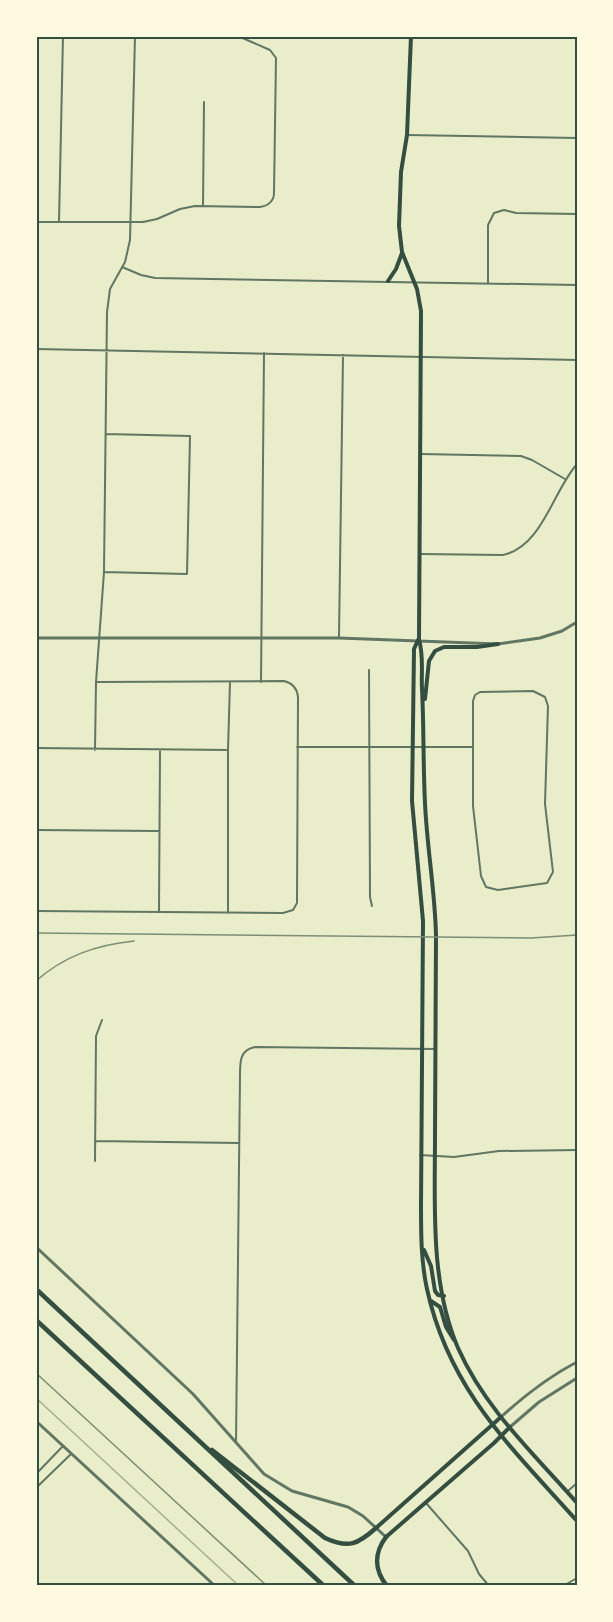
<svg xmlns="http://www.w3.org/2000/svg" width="613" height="1622" viewBox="0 0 613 1622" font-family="Rubik,sans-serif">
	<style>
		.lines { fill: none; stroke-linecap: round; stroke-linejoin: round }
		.stream { stroke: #a3b18a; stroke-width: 1.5 }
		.minor { stroke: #617663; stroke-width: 2 }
		.tertiary { stroke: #617663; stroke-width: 3 }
		.secondary { stroke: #344e41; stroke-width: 4 }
		.motorway { stroke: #344e41; stroke-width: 4.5 }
		.rail { stroke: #7c8e77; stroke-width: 1.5 }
		.neatline { fill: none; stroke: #344e41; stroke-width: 2 }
	</style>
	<rect width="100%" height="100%" fill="#e9edc9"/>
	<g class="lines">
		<path class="stream" d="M36 1398 239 1586"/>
		<path class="minor" d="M407 135 577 138
			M203 206 204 102
			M36 222H143L157 219 180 209 195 206 260 207C268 206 274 201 274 193L276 58 270 50 238 36
			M59 222 63 36
			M122 267 141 275 155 278 577 285
			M488 284V225L494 213 504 210 516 213 577 214
			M36 349 577 360
			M421 454 521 456 532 460 565 479
			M420 554 503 555C542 547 553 491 577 464
			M104 572 187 574 190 436 106 434
			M339 637 343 355
			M369 670 370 897 372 906
			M261 682 264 353
			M533 691 545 697 548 706 545 804 553 872 547 883 498 890 486 887 481 876 473 806V701L475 695 480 692Z
			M297 747H473
			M36 748 228 750
			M95 750 96 682 104 572 107 312 110 289 125 262 130 240 135 36
			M36 830 158 831
			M36 911 283 913 293 910 297 903 298 697C297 688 293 683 284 681L96 682
			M159 912 160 750
			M228 913V750L230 682
			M95 1141 239 1143
			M420 1155 454 1157 499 1151 577 1150
			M95 1161 96 1036 102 1020
			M236 1442 240 1075C240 1061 240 1050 255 1047L435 1049
			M36 1474 63 1446
			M36 1488 71 1454
			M568 1491 577 1483
			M426 1503 468 1551 479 1574 489 1586
			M563 1586 577 1578"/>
		<path class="tertiary" d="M36 638H339L498 644 540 638 562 631 577 622
			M36 1247 193 1394 264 1474 292 1491 348 1507 363 1516 386 1537
			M501 1417C524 1396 548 1377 577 1362
			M36 1421 215 1586
			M510 1427 539 1402 577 1378"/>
		<path class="secondary" d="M411 36 407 135 401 172 399 226 402 252 417 289 421 311 419 640C424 656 421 673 422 689 424 727 423 765 425 803 427 848 435 891 436 935 436 1002 435 1069 435 1136 435 1206 430 1283 458 1348 485 1409 534 1454 577 1503
			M388 281 396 269 402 253
			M418 640 414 649 412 801 423 921 421 1206C421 1233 421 1262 427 1289 449 1390 511 1447 577 1521
			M425 699 429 661 435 651 444 647H477L498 644
			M424 1250 431 1266 435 1291 438 1295 444 1296
			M431 1301 440 1307 446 1327 454 1340
			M376 1528 501 1417
			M386 1537 494 1443 510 1427"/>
		<path class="motorway" d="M36 1289 355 1586
			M36 1320 324 1586
			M212 1450 325 1538C349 1549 358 1544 376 1528
			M386 1537C374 1553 374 1570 387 1586"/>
		<path class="rail" d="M36 933 436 937 531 938 577 935
			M36 981C64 956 96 945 134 941
			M36 1373 267 1586"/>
	</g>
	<rect width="613" height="1622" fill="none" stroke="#fefae0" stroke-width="75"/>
	<rect x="38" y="38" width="538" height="1546" class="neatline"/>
</svg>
